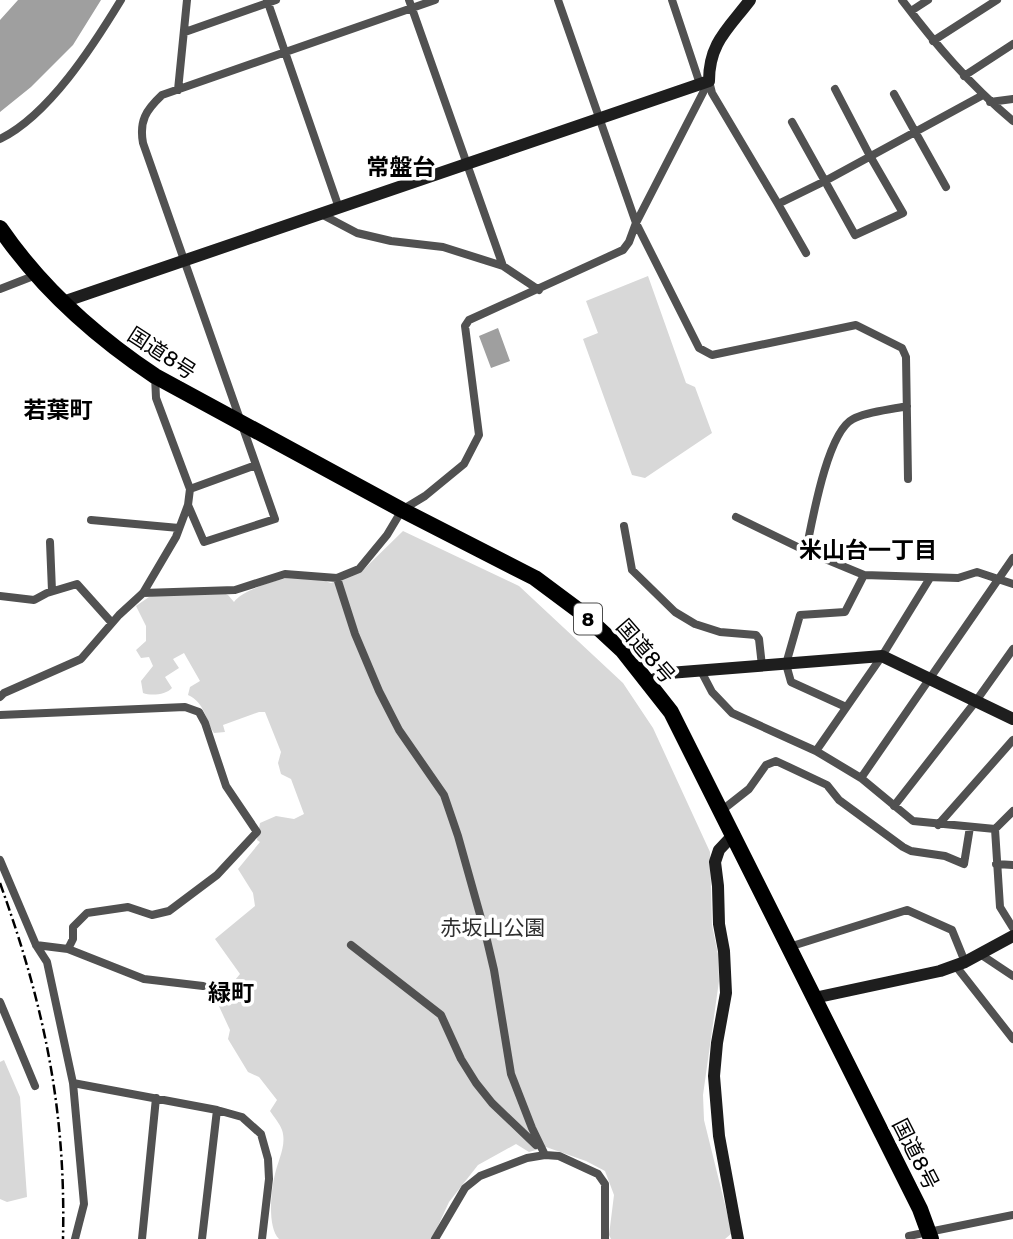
<svg xmlns="http://www.w3.org/2000/svg" width="1013" height="1239" viewBox="0 0 1013 1239" font-family="Rubik,'Noto Sans JP',sans-serif">
	<style>
		.green { fill: #d8d8d8 }
		.water { fill: #9f9f9f }
		.lines { fill: none; stroke-linecap: round; stroke-linejoin: round }
		.street { stroke: #515151; stroke-width: 8 }
		.secondary { stroke: #1e1e1e; stroke-width: 12 }
		.highway { stroke: #000; stroke-width: 16 }
		.rail { stroke: #000; stroke-width: 2.5; stroke-dasharray: 10 3.5 2 3.5; stroke-linecap: butt }
		.labels { text-anchor: middle; dominant-baseline: central; stroke-width: 7; stroke-linejoin: round; paint-order: stroke }
		.shield { fill: #fff; stroke: #4c4c4c; stroke-width: 2 }
		.shield-label { font-size: 19px; font-weight: bold; fill: #000 }
		.street-label { font-size: 21px; fill: #000; stroke: #fff }
		.park-label { font-size: 21px; fill: #2f2f2f; stroke: #fff }
		.neighbourhood-label { font-size: 23px; font-weight: bold; fill: #000; stroke: #fff }
	</style>
	<rect width="100%" height="100%" fill="#fff"/>
	<path class="green" d="M648 276 686 383 695 387 712 433 645 478 632 475 583 339 598 333 586 301Z
		M403 531 519 586 623 683 653 728 710 852 712 925 718 954 719 981 703 1095 704 1120 732 1233 725 1239H611L609 1235 614 1195 605 1171 586 1161 546 1147 529 1152 516 1144 478 1165 449 1202 432 1239H279C267 1227 271 1190 275 1174 278 1160 287 1145 282 1130 280 1124 274 1117 270 1111L277 1100 259 1077 248 1072 228 1039 230 1030 217 1002 240 974 215 939 255 906 253 893 238 869 260 842 257 840 260 823 276 816 294 819 304 814 291 779 281 774 278 763 281 752 265 712H259L223 725 225 732 214 733C205 719 205 703 188 695L190 687 200 681 184 653 173 659 179 668 165 677 172 688C166 695 151 696 143 693L141 681 153 666 149 657 141 658 136 650 146 641V626L136 606 149 597 164 592 217 590 228 595 234 602C245 587 299 572 317 576 322 578 326 582 331 583L361 572Z
		M4 1060 20 1097 27 1197 7 1202 0 1199V1062Z"/>
	<path class="water" d="M18 0H101L73 45 31 87 0 112V20Z
		M498 328 510 361 491 368 479 336Z"/>
	<g class="lines">
		<path class="street" d="M267 0 339 208
			M409 0 503 266
			M558 0 636 223 699 348 712 355 856 325 902 348 906 357 908 479
			M672 0 700 84
			M902 0C936 45 970 85 1013 121
			M911 11 928 0
			M185 32 276 0
			M933 41 997 0
			M964 76 1013 44
			M709 81 712 93 778 204 825 181 983 95
			M178 90 187 0
			M894 94 946 187
			M990 102 1013 99
			M792 122 855 235 903 213 870 156 835 89
			M0 139C49 115 93 46 121 0
			M778 204 806 253
			M321 214 357 233 391 241 443 247 503 266 539 290
			M0 289 36 275
			M190 489 256 465
			M188 505 204 542 275 519 143 143C139 121 146 110 162 95L435 0
			M736 517 806 551 864 575
			M91 520 179 528
			M624 526 632 570 675 612 695 624 720 632 756 635 759 639 762 666
			M50 542 52 591
			M806 551C812 522 827 432 853 419 868 411 890 410 907 406
			M337 578 355 634 379 691 399 730 444 795 458 836 486 936 494 970 511 1074 532 1128 545 1155
			M143 593 235 590 285 574 337 578 359 569 387 535 402 510 425 496 464 464 479 435 465 326 469 320 623 250 629 242 636 223 709 81
			M0 596 34 600 47 593 77 584 112 623
			M701 671 712 692 732 713 816 751 861 778 913 821 995 829 1013 811
			M0 697 4 693 81 659 119 615 143 593 176 537 188 505 190 489 156 398 155 376
			M846 707 791 682 786 664 800 615 845 612 864 575 958 578 977 572 1013 584
			M0 715 185 707 199 712 205 723 226 786 257 832 217 875 169 911 152 915 128 907 87 913 73 927V939L68 949
			M816 751 882 656 930 578
			M861 778 1013 558
			M894 806 976 701 1013 649
			M721 811 749 789 766 765 776 761 827 785 839 800 903 847 911 851 945 856 964 864 970 827
			M938 825 1013 740
			M995 829 1000 907 1013 928
			M0 860 36 945 47 962 73 1083 217 1110 242 1117 261 1134 268 1159 269 1179 262 1239
			M996 864 1013 865
			M36 945 68 949 144 979 203 986
			M351 945 441 1015 461 1059 476 1083 492 1103 536 1145
			M789 947 907 910 952 930 965 962
			M980 954 1013 976
			M955 965 1013 1039
			M0 1002 35 1086
			M73 1083 84 1204 75 1239
			M909 1236 1013 1215
			M142 1239 156 1098
			M202 1239 217 1110
			M435 1239 465 1188 480 1176 527 1158 545 1155 559 1156 598 1174 605 1184V1239"/>
		<path class="secondary" d="M63 302 709 81C709 43 728 29 750 0
			M648 682 669 673 882 656 1013 719
			M734 834 719 850 715 862 718 886 719 924 724 951 726 993 717 1043 714 1076 719 1136 738 1239
			M814 998 940 971 965 962 1013 936"/>
		<path class="highway" d="M0 228C41 288 95 336 155 376L402 510 535 578 582 613 623 651 671 712 920 1209 931 1239"/>
		<path class="rail" d="M0 883C44 1005 66 1109 63 1239"/>
	</g>
	<g class="labels">
		<rect class="shield" x="574" y="603.5" width="28" height="31" rx="5"/>
		<g class="shield-label">
			<text x="588" y="619">8</text>
		</g>
		<g class="street-label">
			<text transform="translate(162 353) rotate(33)">国道8号</text>
			<text transform="translate(646 651) rotate(49)">国道8号</text>
			<text transform="translate(916 1154) rotate(63)">国道8号</text>
		</g>
		<g class="park-label">
			<text x="493" y="927">赤坂山公園</text>
		</g>
		<g class="neighbourhood-label">
			<text x="401" y="167">常盤台</text>
			<text x="58" y="410">若葉町</text>
			<text x="868" y="550">米山台一丁目</text>
			<text x="231" y="993">緑町</text>
		</g>
	</g>
</svg>
